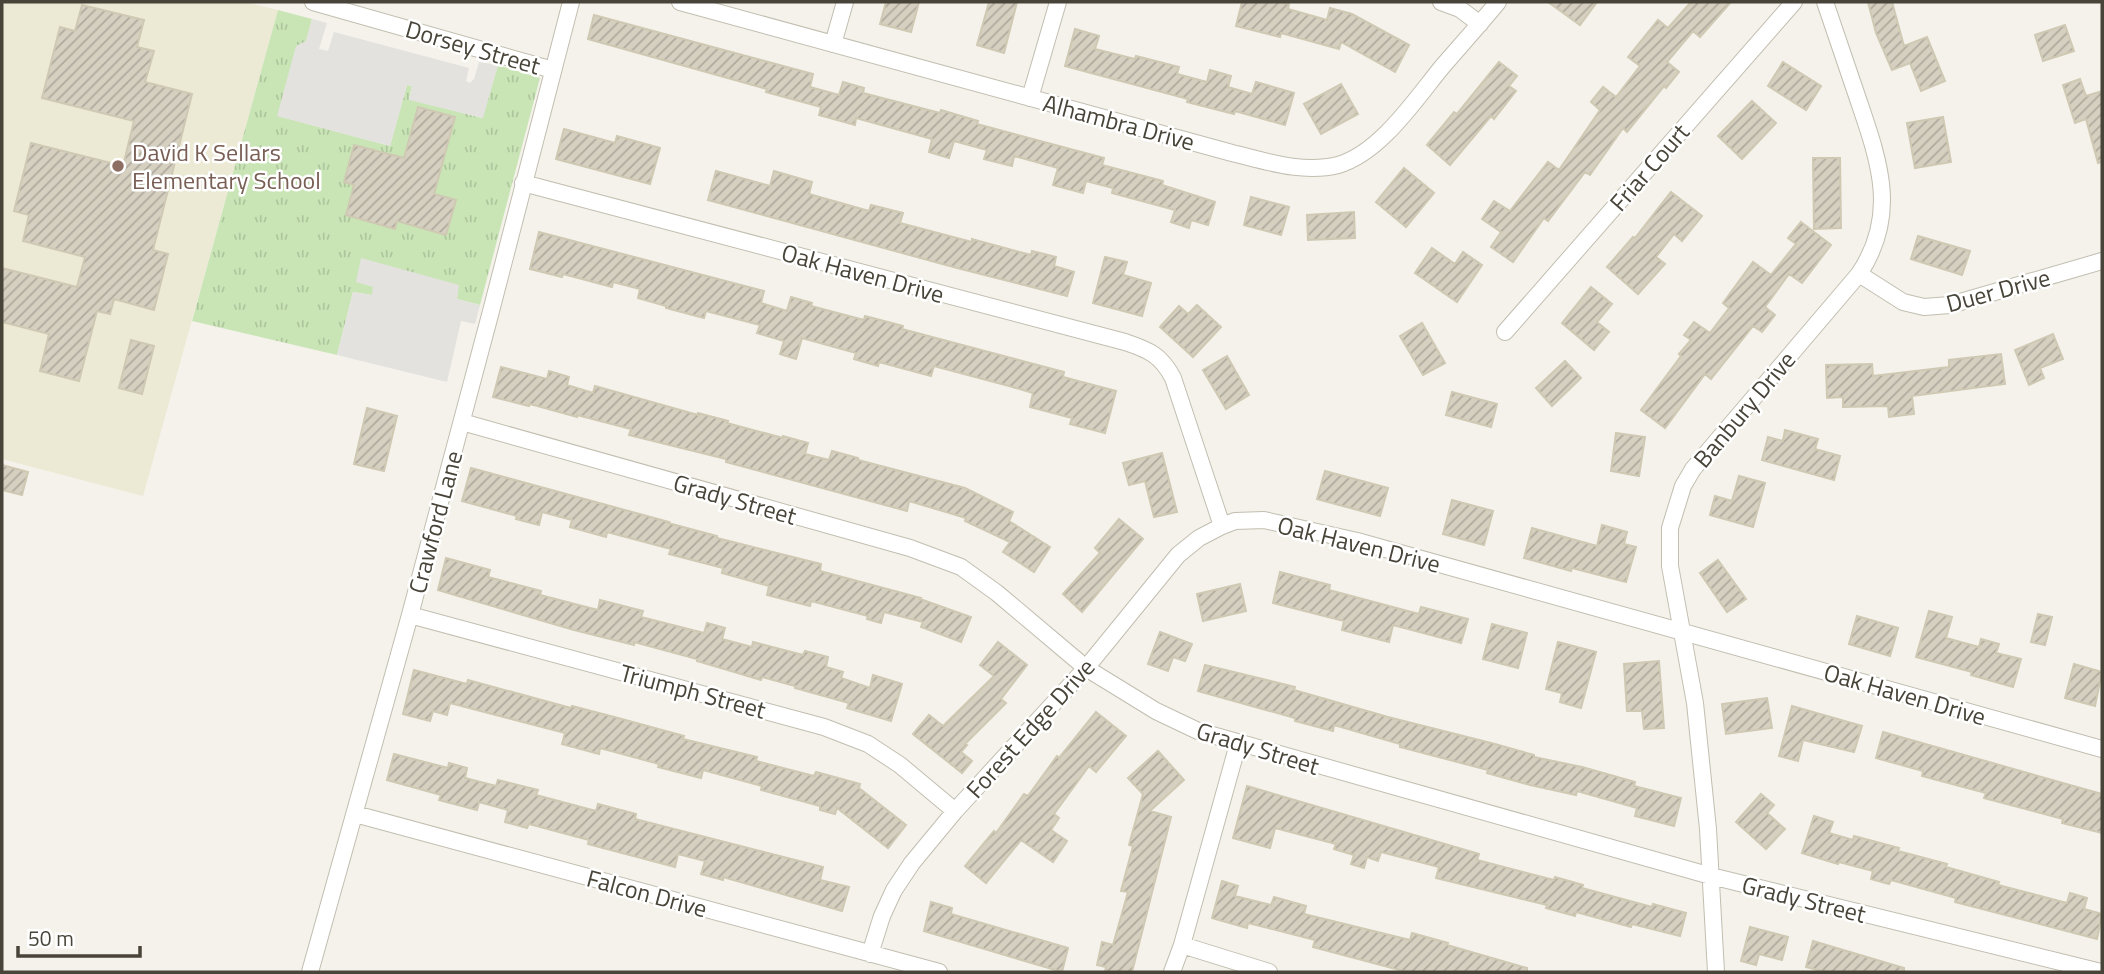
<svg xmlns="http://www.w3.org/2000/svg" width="2104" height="974" viewBox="0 0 2104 974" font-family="'Titillium Web',sans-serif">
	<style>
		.education { fill: #ece9d5 }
		.grass { fill: url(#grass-tufts); fill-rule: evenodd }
		.parking { fill: #e3e2de }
		.building { fill: url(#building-hatch); stroke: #cfc9b4; stroke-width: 2 }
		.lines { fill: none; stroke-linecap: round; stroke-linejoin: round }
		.minor-casing { stroke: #c2beb0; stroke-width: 18 }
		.minor { stroke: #fff; stroke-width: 16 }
		.education-dot { fill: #8d6e63; stroke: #fff; stroke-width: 2.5 }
		.labels { text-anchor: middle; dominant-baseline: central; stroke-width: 5; stroke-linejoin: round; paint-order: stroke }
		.street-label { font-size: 24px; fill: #484439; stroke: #fff }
		.education-label { font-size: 24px; fill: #785e54; stroke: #fff; text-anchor: start }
	</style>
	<defs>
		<pattern id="grass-tufts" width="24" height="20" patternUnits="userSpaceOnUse" patternTransform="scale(1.75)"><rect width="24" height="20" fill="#c9e5b6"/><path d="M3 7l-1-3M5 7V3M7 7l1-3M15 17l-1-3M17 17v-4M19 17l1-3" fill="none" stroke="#aec69d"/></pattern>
		<pattern id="building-hatch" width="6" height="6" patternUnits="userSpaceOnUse" patternTransform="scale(1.75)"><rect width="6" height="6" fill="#d5d0c0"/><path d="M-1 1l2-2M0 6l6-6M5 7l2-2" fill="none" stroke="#afaa9d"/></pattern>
	</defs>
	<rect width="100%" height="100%" fill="#f4f2ea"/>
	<path class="education" d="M2 2H244L278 10 143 496 2 459Z"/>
	<path class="grass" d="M278 10 312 19 306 41 278 116 390 146 407 85 412 86 409 99 482 118 498 65 540 78 480 305 457 299 458 285 374 287 372 295 353 292 337 355 192 321ZM418 107 455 117 434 194 455 200 446 234 397 221 395 228 346 215 354 185 344 182 354 145 404 158Z"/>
	<path class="parking" d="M312 19 327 23 319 49 328 51 334 32 469 68 466 81 470 83 474 79 479 62 498 65 483 118 409 100 412 86 407 85 390 146 277 116 296 46 306 41Z
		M361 258 459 285 457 299 480 305 475 324 461 321 447 382 337 355 353 292 372 295 373 287 356 282Z"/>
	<path class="building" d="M886 2H919L911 32 880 24Z
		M989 2H1017L1004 53 977 45Z
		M1242 2H1280L1289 4 1288 9 1327 20 1330 8 1352 14 1409 45 1395 72 1341 42 1339 49 1281 33 1280 37 1236 26Z
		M1548 2H1597L1580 25Z
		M1691 2H1731L1700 37 1693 31 1667 62 1679 72 1666 88 1664 86 1627 132 1623 128 1590 175 1585 172 1548 221 1544 218 1513 262 1491 247 1501 232 1482 219 1494 201 1510 211 1548 162 1559 170 1600 110 1591 102 1603 87 1616 97 1640 66 1628 57 1658 20 1668 28Z
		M1868 2H1892L1904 46 1927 37 1945 81 1921 91 1910 63 1892 70 1876 33Z
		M82 5 144 20 137 47 154 51 145 82 192 94 153 250 168 254 154 310 114 299 110 314 97 311 79 381 40 371 49 334 2 322V268L77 287 85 257 23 241 29 215 14 211 31 143 123 166 134 121 42 98 60 27 75 31Z
		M594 15 813 74 810 87 839 95 843 82 864 88 863 93 940 113 941 110 978 121 977 124 1104 158 1102 165 1163 181 1162 185 1215 202 1208 225 1191 220 1189 228 1171 222 1175 210 1112 193 1113 188 1086 181 1083 193 1053 185 1058 168 1014 156 1012 166 984 159 987 150 954 141 949 158 929 152 932 139 856 118 855 125 819 115 821 107 766 92 767 89 588 39Z
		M2065 25 2074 51 2043 61 2035 35Z
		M1075 29 1099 36 1095 49 1135 59 1136 56 1179 67 1177 74 1207 82 1210 70 1231 76 1228 87 1252 94 1256 82 1294 93 1285 125 1235 111 1234 114 1187 102 1188 99 1065 66Z
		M1499 62 1517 76 1509 86 1516 91 1494 119 1491 116 1450 165 1427 145 1454 112 1457 114Z
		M1783 62 1821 86 1806 110 1768 86Z
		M2080 79 2086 96 2102 91V162L2098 163 2086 119 2075 123 2063 85Z
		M1341 84 1358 114 1321 134 1304 104Z
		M1752 101 1776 123 1742 159 1718 136Z
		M418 107 455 117 434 194 456 200 446 235 397 221 395 229 346 215 354 185 344 182 354 145 404 158Z
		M1943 117 1951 162 1915 168 1907 123Z
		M564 129 615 143 617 136 660 148 650 184 556 159Z
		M1813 158H1840L1841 228 1814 229Z
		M1404 168 1434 193 1406 227 1376 202Z
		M716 171 770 186 774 171 812 182 809 194 869 211 871 205 903 213 900 223 972 242V239L1031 255 1032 251 1056 257 1054 266 1074 272 1067 296 957 268 708 200Z
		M1671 192 1702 216 1682 241 1674 234 1656 257 1665 264 1638 294 1607 267 1633 237 1635 238Z
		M1251 197 1289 207 1281 235 1244 225Z
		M1354 212 1355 238 1308 240 1307 215Z
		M1801 222 1831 245 1802 283 1789 274 1765 307 1775 315 1762 332 1753 326 1711 379 1705 374 1665 428 1641 410 1681 356 1679 354 1691 340 1684 335 1694 322 1710 333 1729 308 1723 303 1753 262 1771 275 1796 244 1788 238Z
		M539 232 764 291 761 303 787 311 791 297 812 303 811 306 864 320 865 316 903 326 902 329 1064 372 1063 377 1116 391 1105 433 1070 424 1072 418 1030 407 1033 393 1009 386 934 366 931 376 879 362 878 366 854 359 856 353 802 338 796 359 780 354 784 341 757 333 760 325 706 311 704 318 666 308V306L638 298 640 289 613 282 612 287 563 274 562 277 530 269Z
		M1918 236 1970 251 1962 275 1911 259Z
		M1432 248 1455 264 1463 252 1482 265 1457 302 1415 273Z
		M1105 257 1127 262 1123 275 1151 283 1142 316 1093 303Z
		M1591 287 1612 304 1597 322 1609 332 1594 350 1562 323Z
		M1197 305 1221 327 1193 357 1160 327 1179 306 1188 314Z
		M1422 323 1445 363 1423 375 1400 336Z
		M2053 334 2063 359 2040 368 2044 378 2029 385 2015 350Z
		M131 340 154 346 142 394 119 388Z
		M2001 354 2005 384 1912 396 1914 414 1889 417 1888 406 1843 407V397L1827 398 1826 365 1872 364 1873 376 1949 367V360Z
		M1227 356 1249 395 1226 409 1203 370Z
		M1565 361 1581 378 1552 406 1536 388Z
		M501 367 547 379 549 371 569 377 567 385 593 393 595 386 698 415V413L728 421 727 423 783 438V436L808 443 805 454 829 460 832 451 858 458V460L965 488 1013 512 1009 521 1050 547 1034 572 1003 552 1010 542 965 521 966 518 909 501 907 511 726 462V459L629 435 631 429 577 415V417L530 404 529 406 493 397Z
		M1452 392 1497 404 1491 427 1446 415Z
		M367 408 397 416 384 471 354 464Z
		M1785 430 1818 439 1815 449 1840 456 1834 480 1762 460 1768 437 1783 441Z
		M1616 433 1645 437 1639 476 1611 471Z
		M1162 453 1177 512 1154 517 1145 481 1129 485 1123 463Z
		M2 465 28 472 22 495 2 490Z
		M471 468 669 522 668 523 717 536V538L821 564 820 571 921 598 920 599 971 617 961 642 921 627 923 622 884 612 881 623 867 619 868 616 811 601 810 606 767 595 769 586 722 573 723 568 669 554 671 549 607 532 606 537 570 527 572 520 542 512 539 525 516 519 517 516 462 501Z
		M1325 471 1388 488 1380 516 1317 499Z
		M1739 476 1765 483 1753 527 1710 515 1715 496 1732 501Z
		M1452 500 1493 511 1484 545 1443 534Z
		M1119 519 1143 539 1082 612 1063 594 1100 553 1095 548Z
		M1602 525 1627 532 1624 544 1636 547 1626 582 1572 568 1571 571 1524 558 1532 528 1597 546Z
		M446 558 490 570 488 577 541 591 540 595 598 610 600 600 643 611 641 617 704 633 707 623 725 628 722 639 752 647 753 642 803 655 805 651 828 657 826 667 843 672 841 678 870 688 873 675 902 684 891 721 847 708 849 703 795 688V686L762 677 761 680 697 661V659L634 642V645L574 630 438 590Z
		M1718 560 1746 599 1727 612 1700 573Z
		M1280 572 1330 585 1329 590 1419 614 1421 607 1468 619 1461 643 1393 625 1389 642 1342 630 1344 621 1273 603Z
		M1240 584 1246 611 1203 621 1197 594Z
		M1929 611 1952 617 1946 638 1979 647 1981 639 1999 644 1996 653 2021 659 2013 687 1971 675 1972 672 1916 657Z
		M2038 614 2052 617 2045 645 2031 642Z
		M1857 616 1898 628 1890 656 1849 644Z
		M1492 624 1527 633 1518 668 1483 659Z
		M1160 632 1192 644 1185 661 1173 657 1168 671 1148 664Z
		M998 642 1027 665 1001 699 1006 703 965 744 967 745 961 752 972 761 962 773 913 734 929 715 943 726 994 676 980 665Z
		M1558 642 1596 652 1581 708 1560 702 1562 693 1546 689Z
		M1659 661 1664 728 1644 729 1642 711H1627L1624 664Z
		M2074 664 2102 672 2095 706 2065 698Z
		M1205 665 1295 687 1294 690 1388 717 1495 744 1534 755V757L1582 767 1635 782 1634 786 1681 798 1674 826 1635 816 1637 808 1577 791 1576 795 1530 785 1487 773 1488 770 1400 747V744L1334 725 1333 731 1295 721V718L1198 691Z
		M414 670 467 684 468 680 571 708 572 706 618 718 684 736 683 739 757 757 756 761 814 776 816 772 860 784 859 788 906 825 888 848 837 808 835 814 820 810V806L761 790 762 786 703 770 701 778 658 767 659 764 600 748 599 754 562 744 565 733 450 703 447 715 433 711 430 721 403 714Z
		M1767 698 1772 728 1726 734 1722 704Z
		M1792 706 1862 726 1854 752 1803 740 1798 761 1779 756Z
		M1096 712 1126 736 1096 772 1089 766 1054 814 1059 818 1051 830 1067 841 1053 862 1021 840 986 883 965 866 994 831 996 833 1024 794 1028 796 1057 756 1059 758Z
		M1883 732 2102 794V833L2062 823 2063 819 1984 798 1986 793 1922 776 1923 771 1876 758Z
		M1158 751 1184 780 1150 811 1171 817 1132 972H1105L1106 967 1097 965 1102 942 1113 945 1128 892 1121 891 1133 846 1129 845 1143 794 1128 778Z
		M394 754 448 768 449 763 467 768 465 778 496 786 498 780 538 790 536 795 596 811 598 804 636 814 635 819 823 867 820 880 849 887 842 911 723 877V880L701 874 705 861 678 854 675 867 588 844 589 840 529 824 527 828 505 822 508 810 479 802 477 810 439 800 441 795 387 780Z
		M1247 786 1479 854 1477 860 1554 880 1555 877 1583 885 1582 888 1652 907 1653 904 1686 913 1680 936 1632 924 1631 927 1576 912 1575 916 1546 908 1547 905 1436 878 1439 867 1381 852 1378 861 1367 857 1364 868 1351 864 1354 855 1334 849 1336 844 1275 828 1270 848 1233 838Z
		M1761 794 1774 805 1767 813 1785 829 1766 849 1736 822Z
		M1814 816 1833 822 1829 833 1853 840 1854 836 1899 848 1898 851 1947 864 1946 867 1999 882 1998 885 2067 903 2070 893 2087 898 2084 909 2102 914 2097 939 1955 902 1956 898 1891 880 1889 884 1871 879 1873 871 1839 862 1838 864 1802 853Z
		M1222 881 1238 886 1235 896 1271 905 1274 897 1306 906 1304 914 1410 940 1412 933 1448 943 1447 945 1527 968V972H1407L1313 947 1315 940 1248 923 1247 928 1212 918Z
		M931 902 952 908 951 914 1068 948 1062 972 924 931Z
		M1750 927 1788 937 1782 960 1759 954 1756 965 1741 961Z
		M1813 941 1904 968V972H1825L1806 967Z"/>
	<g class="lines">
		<g class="minor-casing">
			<path id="minor" d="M313 2 553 70
				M680 2 1232 153C1265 161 1303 174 1338 165 1380 153 1415 100 1442 67 1461 45 1480 24 1498 2
				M1441 2 1460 9 1480 24
				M833 44 845 2
				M1030 98 1058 2
				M523 183 1125 342C1149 350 1161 355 1173 378L1222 526
				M1859 274 1903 302 1924 307 1950 305 2102 261
				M1505 332 1794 2
				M462 422 910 548 961 567 997 593 1086 668 1156 711 1198 731 1711 876 2101 972
				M410 615 824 727 868 744 900 765 955 811
				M355 814 939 972
				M1182 945 1269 972
				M870 954 882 916 894 890 912 863 955 811 1086 668 1178 555 1199 538 1222 526 1235 521 1264 520 1357 541 2102 749
				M310 972 410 615 490 315 571 2
				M1172 972 1182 945 1238 744
				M1716 972 1708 829 1695 703 1670 566V528L1683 486 1693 469 1859 274C1899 214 1879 161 1858 99 1847 67 1836 34 1825 2"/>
		</g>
		<use href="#minor" class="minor"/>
	</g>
	<circle class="education-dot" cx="118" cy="166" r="7"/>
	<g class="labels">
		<g class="street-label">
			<text transform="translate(473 47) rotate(16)">Dorsey Street</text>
			<text transform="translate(1119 122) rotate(15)">Alhambra Drive</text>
			<text transform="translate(1649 167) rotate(-49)">Friar Court</text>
			<text transform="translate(863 273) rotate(15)">Oak Haven Drive</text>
			<text transform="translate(1998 290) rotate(-15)">Duer Drive</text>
			<text transform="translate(1744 409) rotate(-50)">Banbury Drive</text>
			<text transform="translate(735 499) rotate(16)">Grady Street</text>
			<text transform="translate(435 522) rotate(-75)">Crawford Lane</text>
			<text transform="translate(1359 544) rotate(14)">Oak Haven Drive</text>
			<text transform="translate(693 691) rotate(15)">Triumph Street</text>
			<text transform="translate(1905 694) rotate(16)">Oak Haven Drive</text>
			<text transform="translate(1030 728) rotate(-48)">Forest Edge Drive</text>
			<text transform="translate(1258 748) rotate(17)">Grady Street</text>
			<text transform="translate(647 893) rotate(15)">Falcon Drive</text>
			<text transform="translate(1804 899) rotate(14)">Grady Street</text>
		</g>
		<g class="education-label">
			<text x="132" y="152">David K Sellars<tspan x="132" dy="28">Elementary School</tspan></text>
		</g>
	</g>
	<rect width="2104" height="974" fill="none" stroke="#484439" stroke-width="7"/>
	<path d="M18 946v10h122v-10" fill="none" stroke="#484439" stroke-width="3.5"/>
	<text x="28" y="946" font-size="21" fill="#484439" stroke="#ffffff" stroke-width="5" paint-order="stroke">50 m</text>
</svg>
